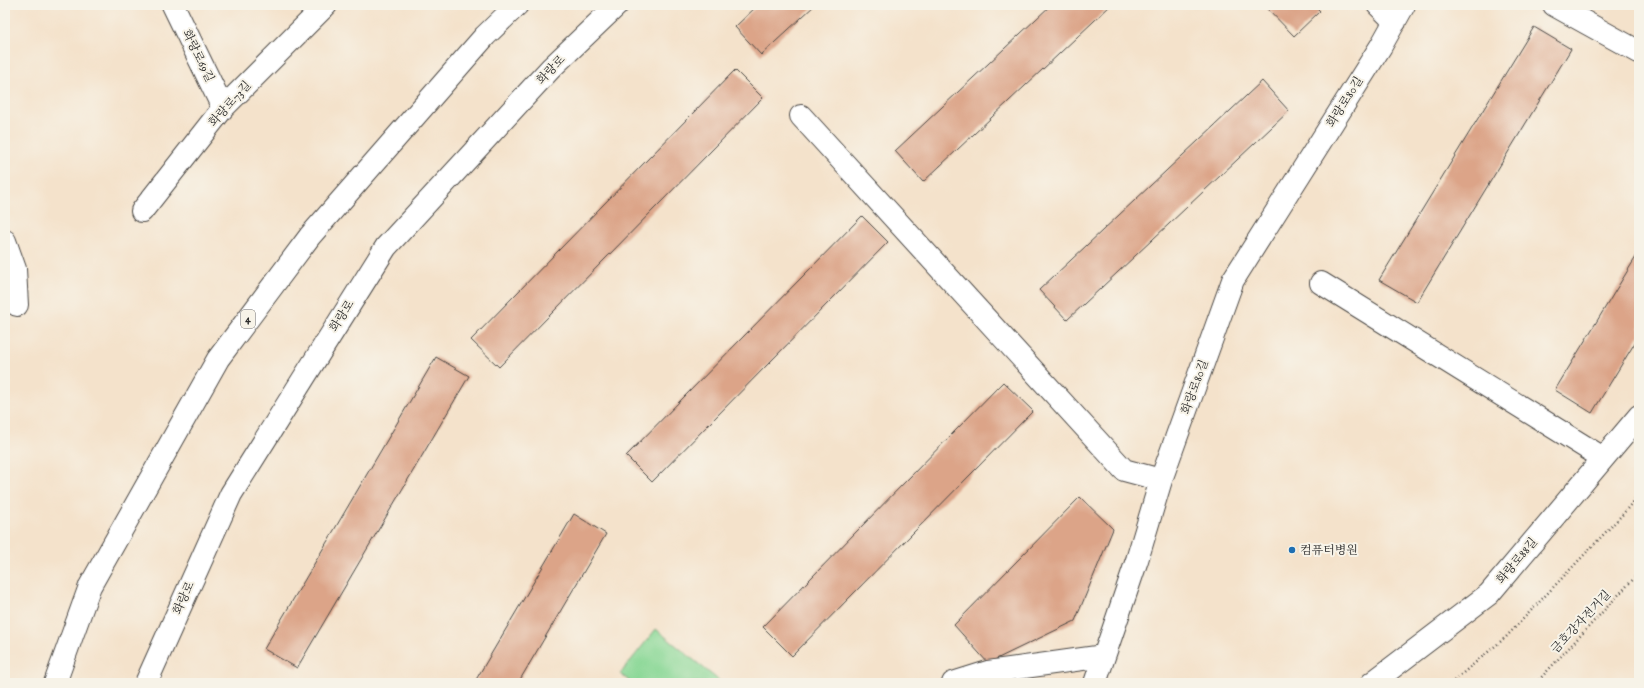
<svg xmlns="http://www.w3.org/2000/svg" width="1644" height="688" viewBox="0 0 1644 688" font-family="'IM FELL English','Noto Serif KR',serif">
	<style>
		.garden { fill: #8bd897; stroke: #5b8261 }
		.building { fill: #dca488 }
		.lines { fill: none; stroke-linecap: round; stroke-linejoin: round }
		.minor-casing { stroke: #494643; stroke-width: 24 }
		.major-casing { stroke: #494643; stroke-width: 24 }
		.path { stroke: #494643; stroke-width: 2.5; stroke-dasharray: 1 3; stroke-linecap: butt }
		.minor { stroke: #fff; stroke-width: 22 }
		.major { stroke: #fff; stroke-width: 22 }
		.poi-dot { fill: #1f6fb2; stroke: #f7f3e8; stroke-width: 1.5 }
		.labels { text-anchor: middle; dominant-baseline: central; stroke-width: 4; stroke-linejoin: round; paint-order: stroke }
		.shield { fill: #f7f3e8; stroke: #686764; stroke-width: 1 }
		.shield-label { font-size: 11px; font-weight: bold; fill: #2b2b2b }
		.street-label { font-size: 12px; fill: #2b2b2b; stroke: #f7f3e8 }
		.poi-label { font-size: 12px; fill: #2b2b2b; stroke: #f7f3e8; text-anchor: start }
	</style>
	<rect width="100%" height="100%" fill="#f7f3e8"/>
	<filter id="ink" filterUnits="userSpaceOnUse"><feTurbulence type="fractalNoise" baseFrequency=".025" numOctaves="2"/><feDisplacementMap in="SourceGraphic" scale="8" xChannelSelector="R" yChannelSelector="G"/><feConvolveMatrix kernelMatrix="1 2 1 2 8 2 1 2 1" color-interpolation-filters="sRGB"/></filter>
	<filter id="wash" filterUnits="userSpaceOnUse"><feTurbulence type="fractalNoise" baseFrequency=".012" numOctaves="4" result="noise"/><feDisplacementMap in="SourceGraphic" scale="16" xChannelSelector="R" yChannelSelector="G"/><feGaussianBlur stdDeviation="0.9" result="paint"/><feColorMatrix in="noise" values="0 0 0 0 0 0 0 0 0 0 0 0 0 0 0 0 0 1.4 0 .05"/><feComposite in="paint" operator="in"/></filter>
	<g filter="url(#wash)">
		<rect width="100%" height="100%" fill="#f4e2cb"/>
		<path class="garden" d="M656 629 722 683H632L620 674Z"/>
		<g id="blocks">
			<path class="building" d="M758 5H815L761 55 735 27Z
				M1051 5H1111L923 182 895 151Z
				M1264 5H1314L1320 11 1294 36Z
				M1534 27 1571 49 1417 302 1379 280Z
				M735 70 763 98 499 367 471 340Z
				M1262 81 1289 111 1067 320 1039 290Z
				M862 216 888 242 652 482 626 456Z
				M1639 252V336L1592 413 1555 390Z
				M436 357 469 376 297 668 264 649Z
				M1003 382 1033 411 792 656 763 627Z
				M1080 497 1113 529 1075 621 988 663 954 625Z
				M574 514 606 534 518 683H474Z"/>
		</g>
	</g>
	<g filter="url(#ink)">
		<use href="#blocks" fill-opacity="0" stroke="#494643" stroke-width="1"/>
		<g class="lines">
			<g class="minor-casing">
				<path id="minor" d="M173 5 223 108
					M1378 5 1395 22
					M1554 5 1639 52
					M801 116 1124 470 1161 480
					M142 211 223 108 326 5
					M5 241 15 269 17 305
					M1321 283 1603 458
					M953 683 988 672 1104 656
					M1095 683 1137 560 1161 480 1233 280 1381 46 1404 5
					M1372 683 1489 594 1639 416"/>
			</g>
			<g class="major-casing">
				<path id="major" d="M55 683 90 586 218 359 310 236 485 36 517 5
					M146 683 231 494 386 247 551 68 617 5"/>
			</g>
			<path class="path" d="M1451 683 1506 637 1623 514 1639 494
				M1536 683 1639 573"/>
			<use href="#minor" class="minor"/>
			<use href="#major" class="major"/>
		</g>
	</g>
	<circle class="poi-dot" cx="1292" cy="550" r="4"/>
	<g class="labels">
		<rect class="shield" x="241" y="310" width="14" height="18" rx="3"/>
		<g class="shield-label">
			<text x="248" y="319">4</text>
		</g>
		<g class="street-label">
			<text transform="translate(198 56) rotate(64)">화랑로69길</text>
			<text transform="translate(551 70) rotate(-46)">화랑로</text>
			<text transform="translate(1345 102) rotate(-58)">화랑로80길</text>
			<text transform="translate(230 104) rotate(-48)">화랑로73길</text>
			<text transform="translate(342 316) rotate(-58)">화랑로</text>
			<text transform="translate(1195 387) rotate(-70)">화랑로80길</text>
			<text transform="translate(1517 561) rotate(-50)">화랑로88길</text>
			<text transform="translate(184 598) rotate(-66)">화랑로</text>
			<text transform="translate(1581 622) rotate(-47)">금호강자전거길</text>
		</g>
		<g class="poi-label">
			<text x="1300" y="550">컴퓨터병원</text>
		</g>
	</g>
	<rect width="1644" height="688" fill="none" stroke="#f7f3e8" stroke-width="20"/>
</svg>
